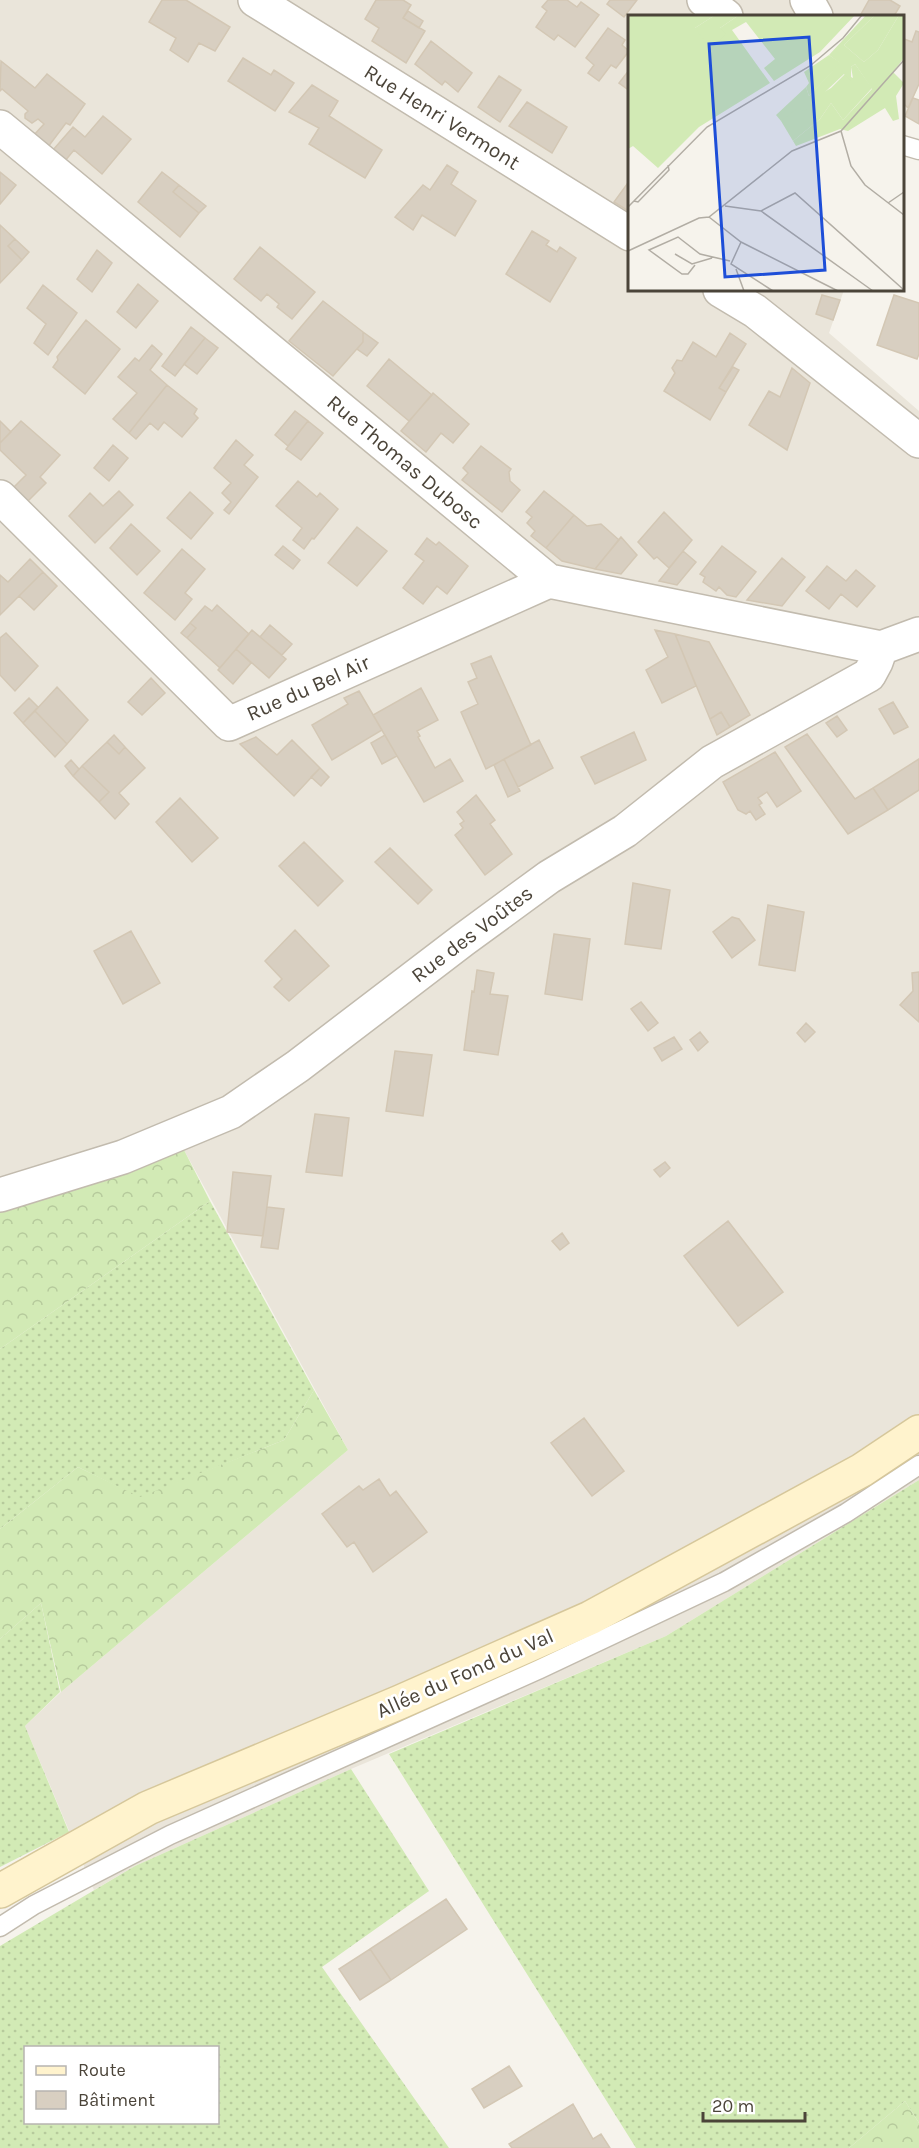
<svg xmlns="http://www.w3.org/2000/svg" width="919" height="2148" viewBox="0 0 919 2148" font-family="Karla,sans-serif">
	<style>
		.residential { fill: #eae5da }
		.grass { fill: url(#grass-dots); fill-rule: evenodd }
		.forest { fill: url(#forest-crowns) }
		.building { fill: #d8cfc1; stroke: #d3c7b4; stroke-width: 1.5 }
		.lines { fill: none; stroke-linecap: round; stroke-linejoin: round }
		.lane-casing { stroke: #c2bbae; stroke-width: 21 }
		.street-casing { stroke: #c2bbae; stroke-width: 36 }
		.secondary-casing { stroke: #d6c79b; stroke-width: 36 }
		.lane { stroke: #fff; stroke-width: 18 }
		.street { stroke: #fff; stroke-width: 33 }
		.secondary { stroke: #fff3cd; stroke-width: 33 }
		.labels { text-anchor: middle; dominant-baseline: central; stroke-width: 5; stroke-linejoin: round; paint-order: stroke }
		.street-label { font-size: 21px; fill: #4b4439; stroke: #fff }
		.inset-road { fill: none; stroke: #b2ada4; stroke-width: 1.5 }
		.view { fill: #1d4ed8; fill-opacity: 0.15; stroke: #1d4ed8; stroke-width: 3 }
		.inset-edge { fill: none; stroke: #4b4439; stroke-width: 3 }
	</style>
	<defs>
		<pattern id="grass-dots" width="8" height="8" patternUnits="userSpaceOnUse" patternTransform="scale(1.5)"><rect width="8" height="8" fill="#d2eab5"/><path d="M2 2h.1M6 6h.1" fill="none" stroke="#b6ca9c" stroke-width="1.8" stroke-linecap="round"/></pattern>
		<pattern id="forest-crowns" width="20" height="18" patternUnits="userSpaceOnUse" patternTransform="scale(1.5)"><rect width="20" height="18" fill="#d2eab5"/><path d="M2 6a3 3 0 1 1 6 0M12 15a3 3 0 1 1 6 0" fill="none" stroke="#b6ca9c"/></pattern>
	</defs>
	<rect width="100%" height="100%" fill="#f6f3ec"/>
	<path class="residential" d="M0 0H919V84L903 124 902 16H630V290H844L829 333 919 411V1480L666 1636 351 1769 135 1866 94 1890 25 1726 61 1692 348 1450 184 1150 228 1114 0 1195Z"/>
	<path class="grass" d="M210 1201 314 1390 284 1440 140 1498 78 1467 0 1529V1349Z
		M919 1480V2123L905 2101 849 2148H636L389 1754 666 1636Z
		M41 1603 60 1692 25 1726 69 1832 0 1867V1639Z
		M351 1769 429 1891 322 1967 449 2148H0V1946L135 1866ZM26 2048H218V2122H26Z"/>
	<path class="forest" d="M184 1150 210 1201 0 1349V1210Z
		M314 1390 348 1450 61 1692 41 1603 0 1639V1529L78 1467 140 1497 284 1440Z
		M905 2101 919 2123V2148H849Z"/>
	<path class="building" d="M162 0H186L230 27 215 51 199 43 188 62 170 50 176 38 149 22Z
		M376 0H403L411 5 403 18 425 31 406 63 372 41 379 28 365 19Z
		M548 0H567L577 7 581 2 599 15 575 47 558 35 554 40 536 27 547 11 542 7Z
		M610 0H637L624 17 607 4Z
		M869 0H890L900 6 894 16H860Z
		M408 11 423 21 419 28 403 18Z
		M608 28 625 40 622 45 629 51 616 68 611 65 599 81 588 73 594 65 586 58Z
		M916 31 919 32V84L908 108 902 102V38L912 42Z
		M431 41 472 73 458 92 445 81 442 85 415 64Z
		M243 58 271 75 274 70 294 83 275 111 228 81Z
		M1 61 35 88 47 74 85 104 70 125 66 123 48 147 34 135 44 124 38 119 32 123 25 118V114L28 111 2 89 0 91Z
		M630 69V91L619 83Z
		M499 76 521 90 500 122 478 107Z
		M312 85 338 101 329 116 382 150 365 178 309 144 319 128 289 112Z
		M913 98 919 100V124L905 116Z
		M527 102 567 127 552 153 509 126Z
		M103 116 131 139 102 174 74 150 65 161 53 150 73 127 85 137Z
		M447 165 458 172 451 184 476 201 455 236 422 215 413 230 395 217 423 185 430 190Z
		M0 172 16 185 0 204Z
		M162 172 179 185 173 192 199 213 180 237 138 202Z
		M630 180V212L614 202Z
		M179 185 206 206 199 213 173 192Z
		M0 225 15 239 8 246 22 260 0 283Z
		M532 231 549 241 546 245 557 252 560 247 576 258 550 302 506 274Z
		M15 239 29 252 22 260 8 246Z
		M260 247 315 292 292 319 277 307 279 304 267 294 261 301 234 279Z
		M97 250 112 263 92 292 77 279Z
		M138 284 158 301 136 328 117 312Z
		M43 285 77 313 48 355 34 343 46 324 27 308Z
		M822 295 840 300 833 320 816 314Z
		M894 295 919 303V354L917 359 877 345Z
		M323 301 363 332V342L333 376 289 341Z
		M86 320 120 349 85 394 53 367 58 360 57 357Z
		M191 327 205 338 175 376 162 366Z
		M363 332 378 343 367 356 357 349 363 342Z
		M730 333 746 344 719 388 726 392 710 420 664 391 675 373 672 368 677 360 682 361 693 342 716 357Z
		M205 338 218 348 197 374 184 364Z
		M152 345 162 354 150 370 167 385 129 433 113 419 137 393 118 377 135 358 139 361Z
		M389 359 432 395 409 421 367 386Z
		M733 367 739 370 726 392 719 388Z
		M792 368 810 383 787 450 749 425 769 391 780 397Z
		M167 385 197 409 194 414 198 418 182 437 164 422 158 430 150 423 136 439 129 433Z
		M433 393 469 424 453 443 441 433 426 452 401 431Z
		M295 411 308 421 288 446 275 435Z
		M0 421 11 432 0 443Z
		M21 421 60 455 40 477 46 483 28 501 14 487 26 475 0 450V443Z
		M308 421 323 433 301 460 286 449Z
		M236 440 253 455 244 465 258 477 229 514 224 510 231 502 222 493 231 483 214 468Z
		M113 445 128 458 109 481 94 468Z
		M481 446 511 469 509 472 510 481 520 490 502 512 462 480 468 473 463 468Z
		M298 481 317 497 320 493 338 509 314 539 312 538 304 549 293 540 302 528 276 506Z
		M119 491 133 505 95 543 69 516 90 493 103 506Z
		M544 491 574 515 546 548 531 536 535 531 527 523 532 517 526 512Z
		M190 492 213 513 191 539 167 518Z
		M664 512 692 540 669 568 657 557 654 559 638 542Z
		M574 515 587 526 601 524 619 540 595 569 562 561 546 548Z
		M131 524 160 551 137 575 110 548Z
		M357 527 387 551 357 586 328 563Z
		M621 537 637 555 621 574 595 569Z
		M427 538 436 545 439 542 468 566 447 594 437 586 423 604 403 588 424 561 415 554Z
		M283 546 300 560 293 569 275 555Z
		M722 546 756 572 736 597 727 595 719 587 716 591 703 582 705 577 700 574Z
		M182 549 205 569 185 593 192 599 175 620 144 593Z
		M683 551 696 562 677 585 659 581Z
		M782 558 805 577 782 606 747 600Z
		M30 559 43 572 0 615V575L8 582Z
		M827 566 846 581 856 570 875 586 857 607 841 594 829 609 806 591Z
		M43 572 57 586 34 610 19 596Z
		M217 605 249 634 220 668 187 638 196 628 190 623 205 606 212 611Z
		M190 623 196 628 187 638 181 633Z
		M270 625 292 644 282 655 260 637Z
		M252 630 286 659 269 678 236 649Z
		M655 630 675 634 696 686 662 703 646 670 668 657Z
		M6 633 38 666 15 691 0 675V638Z
		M675 634 709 642 750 715 730 727 721 712 710 719Z
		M236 649 251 663 233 684 218 670Z
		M491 656 531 745 486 769 461 712 478 704 468 682 477 678 471 664Z
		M151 678 165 693 142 715 128 702Z
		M57 687 88 720 67 744 35 711Z
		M421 688 438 720 417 731 420 736 418 737 435 768 450 759 463 781 424 802 373 715Z
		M359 691 382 730 332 760 312 725 348 704 344 698Z
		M29 698 38 707 23 723 14 713Z
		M893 702 908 727 894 734 879 709Z
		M35 711 67 744 55 757 23 723Z
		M721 712 730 727 717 735 710 719Z
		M837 716 847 730 837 737 826 723Z
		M634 732 646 760 595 784 581 757Z
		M807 734 855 799 873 788 888 810 848 834 785 747Z
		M114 735 125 747 119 754 107 742Z
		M385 735 397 756 382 764 371 743Z
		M256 737 277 755 292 740 320 768 294 796 240 744Z
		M539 740 553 768 518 787 504 759Z
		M107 742 119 754 125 747 145 768 119 793 129 804 115 819 99 802 109 792 82 766Z
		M775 752 801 791 777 807 767 792 758 798 762 803 759 805 765 814 756 820 750 811 746 814 738 810 723 782Z
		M504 759 520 791 508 797 494 765Z
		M919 759V790L888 810 873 788Z
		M71 760 79 769 73 776 65 766Z
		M82 766 109 792 99 802 73 776Z
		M320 768 329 777 321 786 311 777Z
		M476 795 495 820 490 824 512 854 485 875 455 835 463 828 460 824 464 821 457 812Z
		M180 798 218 838 192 862 156 822Z
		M304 842 343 881 318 906 279 866Z
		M390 848 432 890 418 904 375 862Z
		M633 883 670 890 661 949 625 944Z
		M768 905 804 912 795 971 759 965Z
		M732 917 739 919 755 940 732 958 713 932Z
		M295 930 329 966 289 1001 274 987 282 979 265 961Z
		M131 931 160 983 123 1004 94 951Z
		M554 934 590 939 582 1000 545 994Z
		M477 970 494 973 490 994 508 996 498 1055 464 1050 472 991 474 992Z
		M919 972V1022L900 1005 913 991 912 973Z
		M641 1002 658 1023 648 1031 631 1009Z
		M806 1023 815 1032 805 1042 797 1033Z
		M700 1032 708 1042 698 1051 690 1040Z
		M674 1037 682 1049 662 1061 654 1048Z
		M395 1051 432 1055 423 1116 386 1111Z
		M315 1114 349 1118 342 1176 306 1172Z
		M665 1162 670 1168 660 1177 654 1170Z
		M233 1172 271 1176 263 1236 227 1232Z
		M267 1207 284 1209 278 1249 261 1247Z
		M728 1221 783 1292 738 1326 684 1256Z
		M562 1233 569 1243 560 1250 552 1241Z
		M584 1418 624 1471 592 1496 551 1443Z
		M379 1479 390 1496 396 1491 427 1532 373 1572 354 1542 347 1547 322 1514 359 1486 363 1490Z
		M446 1899 467 1929 391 1980 370 1949Z
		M370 1949 391 1980 360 2000 339 1969Z
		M509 2066 522 2086 484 2108 472 2089Z
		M573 2104 593 2139 601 2134 610 2148H512L509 2144Z"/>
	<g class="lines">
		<g class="lane-casing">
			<path id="lane" d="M902 145 919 150
				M0 1927 34 1905 170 1835 540 1669 724 1582 846 1513 919 1465"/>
		</g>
		<g class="street-casing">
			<path id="street" d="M255 0 630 234
				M704 0 726 16
				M807 0 816 16
				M0 127 549 581 881 648
				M720 290 755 311 919 441
				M0 497 229 724 549 581
				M0 1195 123 1157 231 1112 298 1066 463 940 549 877 625 831 712 762 869 675 876 662 881 648 919 634"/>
		</g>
		<g class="secondary-casing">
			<path id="secondary" d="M0 1891 148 1808 400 1702 590 1618 862 1470 919 1432"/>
		</g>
		<use href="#lane" class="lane"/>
		<use href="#street" class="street"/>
		<use href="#secondary" class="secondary"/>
	</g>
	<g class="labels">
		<g class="street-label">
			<text transform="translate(442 117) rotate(32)">Rue Henri Vermont</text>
			<text transform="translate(405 462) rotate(40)">Rue Thomas Dubosc</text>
			<text transform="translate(308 688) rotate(-24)">Rue du Bel Air</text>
			<text transform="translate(472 934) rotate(-37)">Rue des Voûtes</text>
			<text transform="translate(465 1673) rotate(-24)">Allée du Fond du Val</text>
		</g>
	</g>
	<g transform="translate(628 15)">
		<rect width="276" height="276" fill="#f6f3ec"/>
		<path d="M0 0H87L67 13H92L111 0H227L192 37 146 66 136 53 147 44 118 7 104 15 142 68 71 112 30 153 5 131 0 134ZM247 0H271L250 35 236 47 216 30ZM201 40 213 48 181 81 178 72 181 68 176 57ZM227 49 244 73 215 105 203 88 192 104 165 126 153 106 155 101 203 73 217 59 225 63 223 52Z" fill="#d2eab5"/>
		<path d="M87 0H111L92 13 98 19 83 34 67 13ZM238 0H247L216 30 236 47 250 35 271 0H276V43L265 57 276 68 268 81 271 104 265 106 257 93 220 116 212 114 168 131 165 126 192 104 203 88 215 105 244 74 227 49 223 52V66L216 59 177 96 170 93 153 106 148 100 178 72 181 81 212 48 201 40Z" fill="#d2eab5"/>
		<path class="inset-road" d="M213 116 223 151 237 170 276 200M6 186 10 187 41 155 40 150M260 188 276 177M97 191 133 196 245 276M0 192 79 112 182 51 215 23 234 0M133 196 167 178 276 275M81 202 113 227 210 276M113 227 103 249 145 276M0 236 71 203 81 202 164 136 213 116 276 45M47 239 64 249 84 243M67 250 60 259H54L21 235 50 222 72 239 102 246M108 254 116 276"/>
		<path class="view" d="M181 22 197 255 97 262 81 29Z"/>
		<rect width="276" height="276" class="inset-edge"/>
	</g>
	<rect x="24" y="2046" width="195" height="78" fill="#ffffff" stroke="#b7b4b0" stroke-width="1.5"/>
	<rect x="36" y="2066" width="30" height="9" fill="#fff3cd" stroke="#b7b4b0" stroke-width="1.5"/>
	<text x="78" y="2076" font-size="18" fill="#4b4439">Route</text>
	<rect x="36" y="2091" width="30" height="18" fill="#d8cfc1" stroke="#b7b4b0" stroke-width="1.5"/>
	<text x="78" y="2106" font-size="18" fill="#4b4439">Bâtiment</text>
	<path d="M703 2112v9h102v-9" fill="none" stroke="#4b4439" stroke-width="3"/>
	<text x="712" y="2112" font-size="18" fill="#4b4439" stroke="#ffffff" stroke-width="4.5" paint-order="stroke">20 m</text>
</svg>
